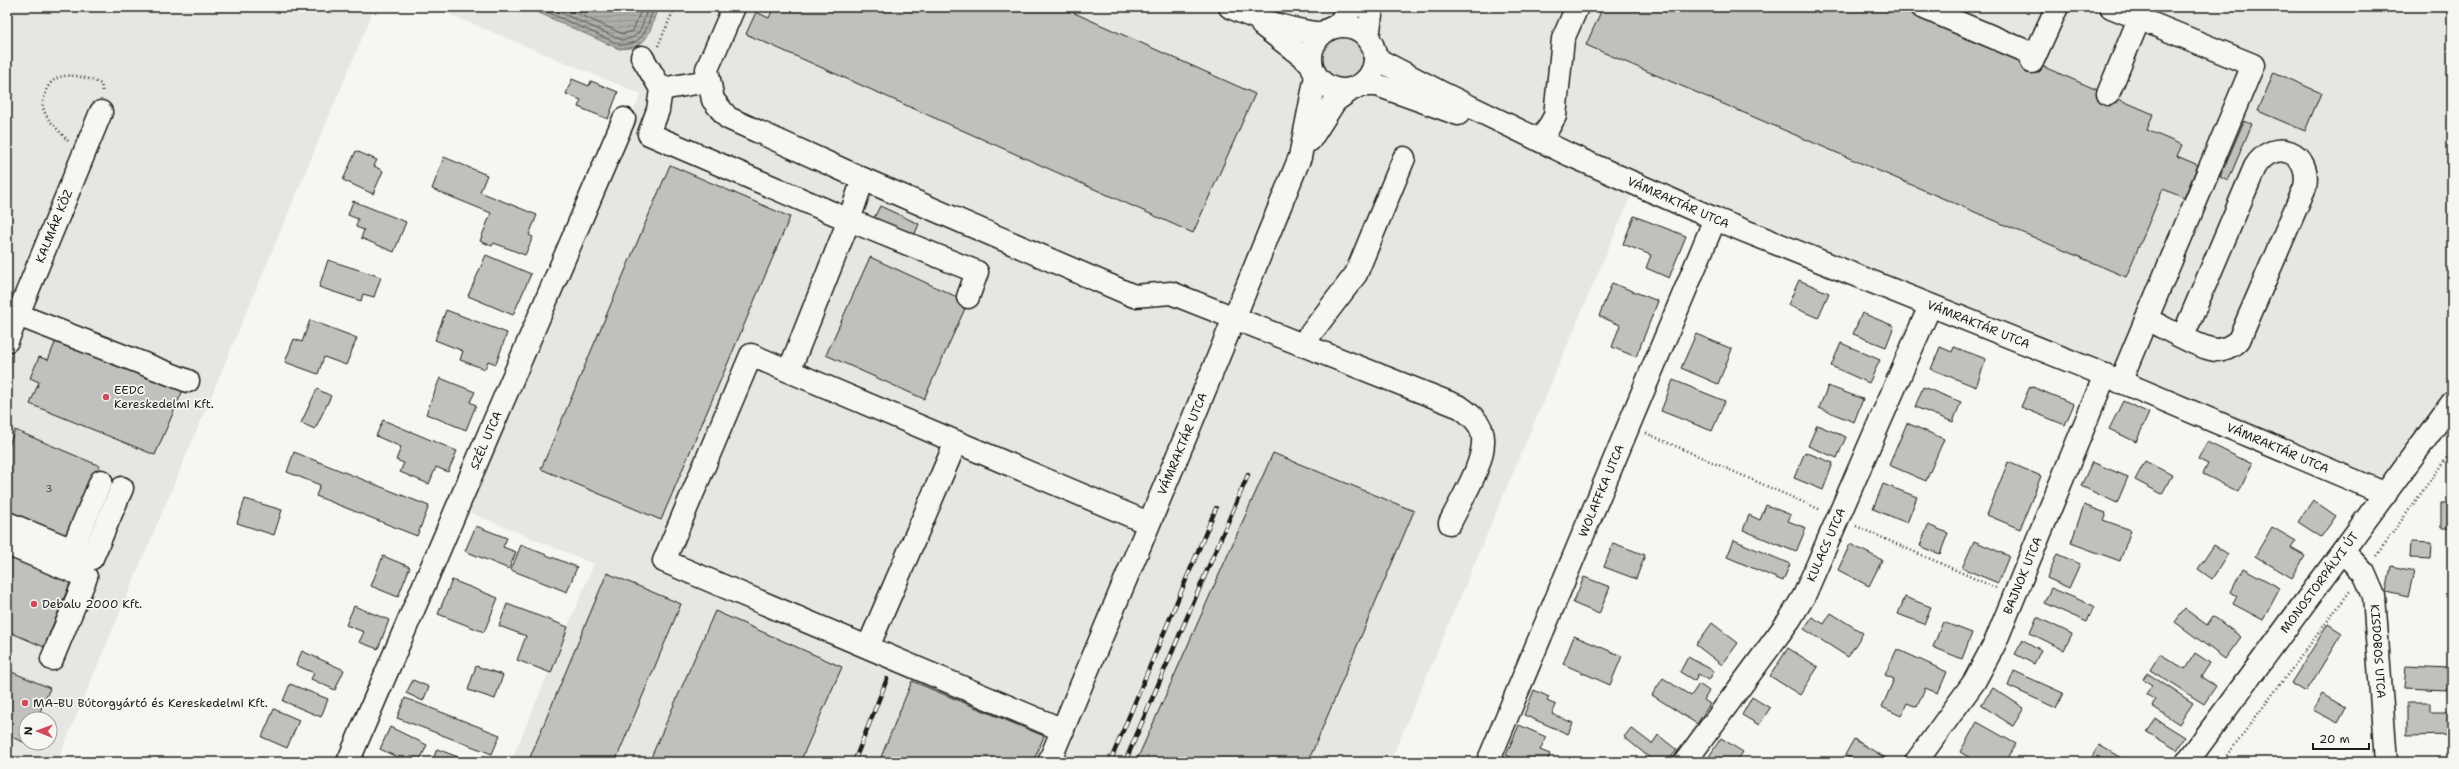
<svg xmlns="http://www.w3.org/2000/svg" width="2459" height="769" viewBox="0 0 2459 769" font-family="'Shantell Sans',sans-serif">
	<style>
		.built { fill: #e6e6e2; fill-rule: evenodd }
		.grass { fill: #d6d6d2; stroke: #797977 }
		.water { fill: url(#water-rules); stroke: #727271 }
		.lines { fill: none; stroke-linecap: round; stroke-linejoin: round }
		.shore { stroke: #565654; stroke-width: 1 }
		.building { fill: #c0c0bd; stroke: #1c1c1c }
		.minor-casing { stroke: #1c1c1c; stroke-width: 25 }
		.path { stroke: #1c1c1c; stroke-width: 2.5; stroke-dasharray: 1 3; stroke-linecap: butt }
		.minor { stroke: #f6f6f2; stroke-width: 22 }
		.rail-casing { stroke: #1c1c1c; stroke-width: 4.5 }
		.rail { stroke: #f6f6f2; stroke-width: 3; stroke-dasharray: 9; stroke-linecap: butt }
		.poi-dot { fill: #d1495b; stroke: #f6f6f2; stroke-width: 1.5 }
		.labels { text-anchor: middle; dominant-baseline: central; stroke-width: 3.5; stroke-linejoin: round; paint-order: stroke }
		.number-label { font-size: 10px; fill: #454544 }
		.street-label { font-size: 12px; fill: #1c1c1c; stroke: #f6f6f2 }
		.poi-label { font-size: 12px; fill: #1c1c1c; stroke: #f6f6f2; text-anchor: start }
	</style>
	<defs>
		<pattern id="water-rules" width="6" height="5" patternUnits="userSpaceOnUse"><rect width="6" height="5" fill="#acaca9"/><path d="M0 2.5h6" fill="none" stroke="#939391"/></pattern>
	</defs>
	<rect width="100%" height="100%" fill="#f6f6f2"/>
	<filter id="ink" filterUnits="userSpaceOnUse"><feTurbulence type="fractalNoise" baseFrequency=".025" numOctaves="2"/><feDisplacementMap in="SourceGraphic" scale="8" xChannelSelector="R" yChannelSelector="G"/><feConvolveMatrix kernelMatrix="1 2 1 2 8 2 1 2 1" color-interpolation-filters="sRGB"/></filter>
	<g filter="url(#ink)">
		<path class="built" d="M7 7H375L57 762H7ZM26 719H50V743H26Z
			M432 7H2452V382L2379 484 1638 179 1390 762H511L594 564 464 510 641 94Z"/>
		<path class="grass" d="M1321 58a22 22 0 1 1 44 0a22 22 0 1 1-44 0Z"/>
		<path class="water" d="M526 7H658C649 32 650 48 619 49Z"/>
		<g class="lines">
			<path class="shore" d="M536 7 621 45C646 44 646 28 654 7
				M548 7 622 40C642 39 642 24 648 7
				M563 7 623 34 633 31 642 7"/>
		</g>
		<path class="building" d="M774 7H1061L1255 94 1193 233 746 34 756 12 769 18Z
			M1603 7H1905L2153 114 2147 130 2182 145 2177 156 2198 165 2184 198 2163 189 2126 277 1586 45Z
			M2274 72 2321 93 2305 131 2258 111Z
			M572 79 589 86 591 81 618 92 608 119 578 107 581 100 566 94Z
			M2244 121 2252 124 2228 181 2220 177Z
			M356 151 377 160 374 166 383 171 373 194 343 180Z
			M444 157 487 175 480 192 537 215 529 235 533 237 525 255 494 243 492 246 480 241 491 213 432 189Z
			M670 165 790 217 661 520 541 469Z
			M353 201 406 222 394 252 361 238 364 230 356 227 358 219 348 215Z
			M880 206 919 224 913 238 873 220Z
			M1634 216 1686 236 1669 278 1646 268 1651 255 1623 244Z
			M486 255 531 274 513 315 468 296Z
			M870 257 968 302 924 399 826 355Z
			M328 260 381 277 374 297 363 294 361 301 319 287Z
			M1799 280 1829 293 1818 318 1788 305Z
			M1612 283 1658 301 1636 357 1612 347 1620 325 1599 316Z
			M446 310 507 333 496 364 488 361 485 369 460 360 463 351 435 340Z
			M1862 313 1894 326 1886 347 1853 334Z
			M310 320 357 338 346 365 324 357 318 374 285 362 294 339 302 342Z
			M1696 334 1732 349 1718 384 1681 368Z
			M57 338 183 390 155 455 30 404 39 382 30 378 39 357 48 360Z
			M1841 343 1880 360 1869 383 1831 366Z
			M1940 347 1952 352 1954 347 1986 359 1976 387 1931 369Z
			M440 378 475 392 470 402 476 405 466 430 426 414Z
			M1673 380 1725 401 1712 431 1661 411Z
			M1828 386 1863 399 1854 422 1819 408Z
			M2030 386 2074 404 2065 425 2021 407Z
			M1923 387 1961 402 1953 422 1915 407Z
			M317 389 331 396 315 429 301 423Z
			M2123 401 2149 413 2136 442 2109 429Z
			M383 420 457 451 448 472 436 467 429 484 400 472 404 463 396 460 401 447 376 436Z
			M1907 423 1944 439 1926 481 1889 465Z
			M1817 425 1846 437 1837 458 1808 446Z
			M15 430 100 466 71 537 7 510V450Z
			M2207 442 2252 464 2239 492 2203 474 2208 464 2198 459Z
			M294 452 429 506 417 536 316 496 320 485 287 472Z
			M1805 452 1833 463 1823 490 1794 478Z
			M1273 453 1414 511 1308 762H1136Z
			M2145 461 2172 475 2162 494 2135 480Z
			M2008 462 2041 476 2020 529 1987 515Z
			M2092 462 2128 477 2117 503 2081 486Z
			M1883 484 1917 497 1907 523 1873 509Z
			M2451 498 2452 528H2441V503H2451Z
			M245 499 282 510 274 535 237 523Z
			M2313 500 2336 516 2321 537 2298 522Z
			M1766 505 1791 515 1788 521 1806 528 1796 552 1743 530 1749 515 1760 520Z
			M2084 505 2106 513 2103 520 2131 530 2120 561 2071 543Z
			M1928 525 1948 533 1940 554 1920 546Z
			M476 526 507 538 503 547 516 552 509 569 465 551Z
			M2272 527 2296 541 2291 548 2305 556 2292 578 2255 556Z
			M1734 540 1790 564 1783 581 1727 557Z
			M1974 541 2009 556 1998 583 1962 568Z
			M2411 542 2432 543 2431 559 2410 558Z
			M1613 543 1645 555 1636 579 1604 567Z
			M1850 544 1882 560 1869 586 1838 570Z
			M521 545 577 567 567 592 511 570Z
			M2214 545 2228 554 2212 579 2198 569Z
			M7 549 73 576 44 647 7 631Z
			M2057 554 2080 564 2069 588 2047 578Z
			M383 556 410 567 398 597 371 586Z
			M2391 566 2414 571 2408 597 2386 592Z
			M2243 568 2280 588 2263 620 2233 604 2237 596 2231 592Z
			M607 573 681 604 615 762H528Z
			M1584 577 1610 587 1599 614 1573 603Z
			M452 580 498 598 484 632 438 614Z
			M2051 588 2094 606 2087 622 2044 603Z
			M1905 597 1931 607 1924 624 1898 614Z
			M507 604 568 627 551 673 517 660 526 636 499 626Z
			M354 606 389 620 378 649 359 642 364 632 346 625Z
			M2185 609 2207 625 2213 616 2241 637 2225 659 2175 622Z
			M715 611 842 667 800 762H649Z
			M1831 613 1863 633 1848 657 1804 629 1812 617 1824 624Z
			M2037 617 2072 634 2064 650 2030 633Z
			M1943 622 1972 633 1962 659 1933 647Z
			M1712 623 1738 643 1722 665 1696 645Z
			M2328 624 2342 633 2306 692 2291 683Z
			M1574 636 1622 656 1610 685 1563 664Z
			M2023 640 2041 650 2034 664 2015 654Z
			M1788 648 1818 667 1800 695 1770 676Z
			M1897 649 1947 672 1938 693 1925 688 1917 707 1907 703 1901 716 1882 707 1894 679 1885 675Z
			M302 651 344 670 335 690 311 679 314 673 296 665Z
			M2195 653 2210 663 2201 677 2216 686 2204 704 2150 670 2160 654 2185 669Z
			M1688 657 1714 671 1709 680 1698 674 1695 681 1680 672Z
			M476 666 503 675 495 699 468 690Z
			M2406 666 2449 668 2448 690 2404 688Z
			M7 670 50 688 37 719H26V743L7 735Z
			M2014 671 2063 693 2056 708 2008 686Z
			M2147 673 2193 703 2179 724 2152 706 2155 700 2146 694 2152 685 2143 679Z
			M1663 678 1691 696 1699 684 1709 691 1704 700 1710 704 1697 724 1652 695Z
			M413 680 429 687 423 701 406 693Z
			M912 681 1044 736 1033 762H879Z
			M290 684 328 699 321 717 283 701Z
			M1993 688 2024 708 2013 726 1981 705Z
			M1534 690 1549 697 1547 701 1556 705 1552 714 1573 723 1568 734 1524 715Z
			M2322 694 2346 708 2338 723 2313 710Z
			M1752 697 1770 708 1759 725 1742 715Z
			M405 698 500 735 492 754 397 718Z
			M2407 703H2430V712H2452V735L2407 736Z
			M274 709 299 720 287 748 262 737Z
			M2156 719 2185 737 2177 750 2147 732Z
			M1977 722 2016 744 2007 760 2009 762H1977L1960 752Z
			M1519 725 1546 737 1540 750 1550 754 1547 762H1521L1506 755Z
			M390 727 427 745 419 762H407L380 749Z
			M1631 728 1652 744 1658 735 1677 750 1667 762H1655L1624 737Z
			M1721 738 1743 752 1736 762H1714L1708 758Z
			M1854 739 1892 762H1857L1845 755Z
			M2099 745 2128 762 2090 760Z
			M437 749 458 757 456 762H432Z"/>
		<g class="lines">
			<g class="minor-casing">
				<g id="minor">
					<path d="M734 7 707 69 713 100 728 118 863 179 1134 296 1171 293 1460 407C1470 414 1483 424 1483 438 1485 463 1461 500 1450 523"/>
					<path d="M1230 7C1258 20 1290 30 1321 34"/>
					<path d="M1922 7 2035 55"/>
					<path d="M2111 7 2253 65 2120 382"/>
					<path d="M1262 25 1311 63"/>
					<circle cx="1343" cy="58" r="32"/>
					<path d="M1336 26 1353 7"/>
					<path d="M1368 38 1372 7"/>
					<path d="M642 57 661 89 658 110 649 134 849 220 789 371"/>
					<path id="s1" d="M1375 58 1444 94 1570 155 1715 219 2105 375 2386 494"/>
					<path d="M2032 62 2057 7"/>
					<path d="M1361 85H1377L1458 114"/>
					<path d="M661 89 708 81"/>
					<path d="M2108 94 2139 19"/>
					<path d="M1310 140 1335 101 1352 89"/>
					<path d="M1541 141 1555 116 1563 39 1577 7"/>
					<path d="M863 179 849 220 977 272 968 297"/>
					<path d="M18 315 188 381"/>
					<path d="M2146 319C2164 327 2198 348 2216 350 2225 350 2232 346 2239 340L2305 187C2312 152 2274 136 2255 167L2183 336"/>
					<path id="s2" d="M7 341 101 112"/>
					<path d="M1302 345 1356 274 1404 158"/>
					<path d="M7 523 92 558 122 488"/>
					<path d="M7 544 86 577 52 659"/>
					<path d="M72 550 101 481"/>
					<path id="s3" d="M2343 551 2364 573 2374 596 2386 762"/>
					<path d="M868 647 956 442"/>
					<path d="M1063 730 664 561 751 355 1148 523"/>
					<path id="s4" d="M348 762 624 119"/>
					<path id="s5" d="M1049 762 1190 426 1300 157 1316 76"/>
					<path id="s6" d="M1488 762 1715 219"/>
					<path id="s7" d="M1685 762 1790 619 1804 596 1930 306"/>
					<path id="s8" d="M1916 762 1974 682 1995 643 2105 375"/>
					<path id="s9" d="M2187 762 2452 403"/>
				</g>
			</g>
			<path class="path" d="M658 46 675 7
				M68 141C60 131 45 119 43 107 42 103 44 98 45 95 51 67 83 75 101 84L103 93
				M1646 433 1821 510
				M1856 526 1996 588
				M2376 556 2452 450
				M2222 762 2350 591"/>
			<use href="#minor" class="minor"/>
			<g class="rail-casing">
				<path id="rail" d="M854 762 887 679
					M1110 762 1216 508
					M1125 762 1248 475"/>
			</g>
			<use href="#rail" class="rail"/>
		</g>
	</g>
	<g class="poi-dot">
		<circle cx="106" cy="397" r="4"/>
		<circle cx="34" cy="604" r="4"/>
		<circle cx="25" cy="703" r="4"/>
	</g>
	<g class="labels">
		<g class="number-label">
			<text x="49" y="488">3</text>
		</g>
		<g class="street-label">
			<text stroke="none"><textPath href="#s1" startOffset="336">VÁMRAKTÁR UTCA</textPath></text>
			<text stroke="none"><textPath href="#s2" startOffset="124">KALMÁR KÖZ</textPath></text>
			<text stroke="none"><textPath href="#s1" startOffset="660">VÁMRAKTÁR UTCA</textPath></text>
			<text stroke="none"><textPath href="#s4" startOffset="350">SZÉL UTCA</textPath></text>
			<text stroke="none"><textPath href="#s5" startOffset="345">VÁMRAKTÁR UTCA</textPath></text>
			<text stroke="none"><textPath href="#s1" startOffset="984">VÁMRAKTÁR UTCA</textPath></text>
			<text stroke="none"><textPath href="#s6" startOffset="294">WOLAFFKA UTCA</textPath></text>
			<text stroke="none"><textPath href="#s7" startOffset="260">KULACS UTCA</textPath></text>
			<text stroke="none"><textPath href="#s8" startOffset="216">BAJNOK UTCA</textPath></text>
			<text stroke="none"><textPath href="#s9" startOffset="223">MONOSTORPÁLYI ÚT</textPath></text>
			<text stroke="none"><textPath href="#s3" startOffset="111">KISDOBOS UTCA</textPath></text>
		</g>
		<g class="poi-label">
			<text x="114" y="390">EEDC<tspan x="114" dy="14">Kereskedelmi Kft.</tspan></text>
			<text x="42" y="604">Debalu 2000 Kft.</text>
			<text x="33" y="703">MA-BU Bútorgyártó és Kereskedelmi Kft.</text>
		</g>
	</g>
	<rect width="2459" height="769" fill="none" stroke="#f6f6f2" stroke-width="24"/>
	<rect x="12" y="12" width="2435" height="745" fill="none" stroke="#1c1c1c" stroke-width="1.5" filter="url(#ink)"/>
	<g transform="translate(38 731) rotate(271)"><circle r="19" fill="#f6f6f2" stroke="#9f9f9c"/>
	<path d="M0-3L7 15L0 10L-7 15Z" fill="#d1495b"/>
	<text y="-6" font-size="11" font-weight="bold" text-anchor="middle" fill="#1c1c1c">N</text>
	</g>
	<path d="M2313 743v6h56v-6" fill="none" stroke="#1c1c1c" stroke-width="2"/>
	<text x="2319" y="743" font-size="12" fill="#1c1c1c" stroke="#f6f6f2" stroke-width="3" paint-order="stroke">20 m</text>
</svg>
